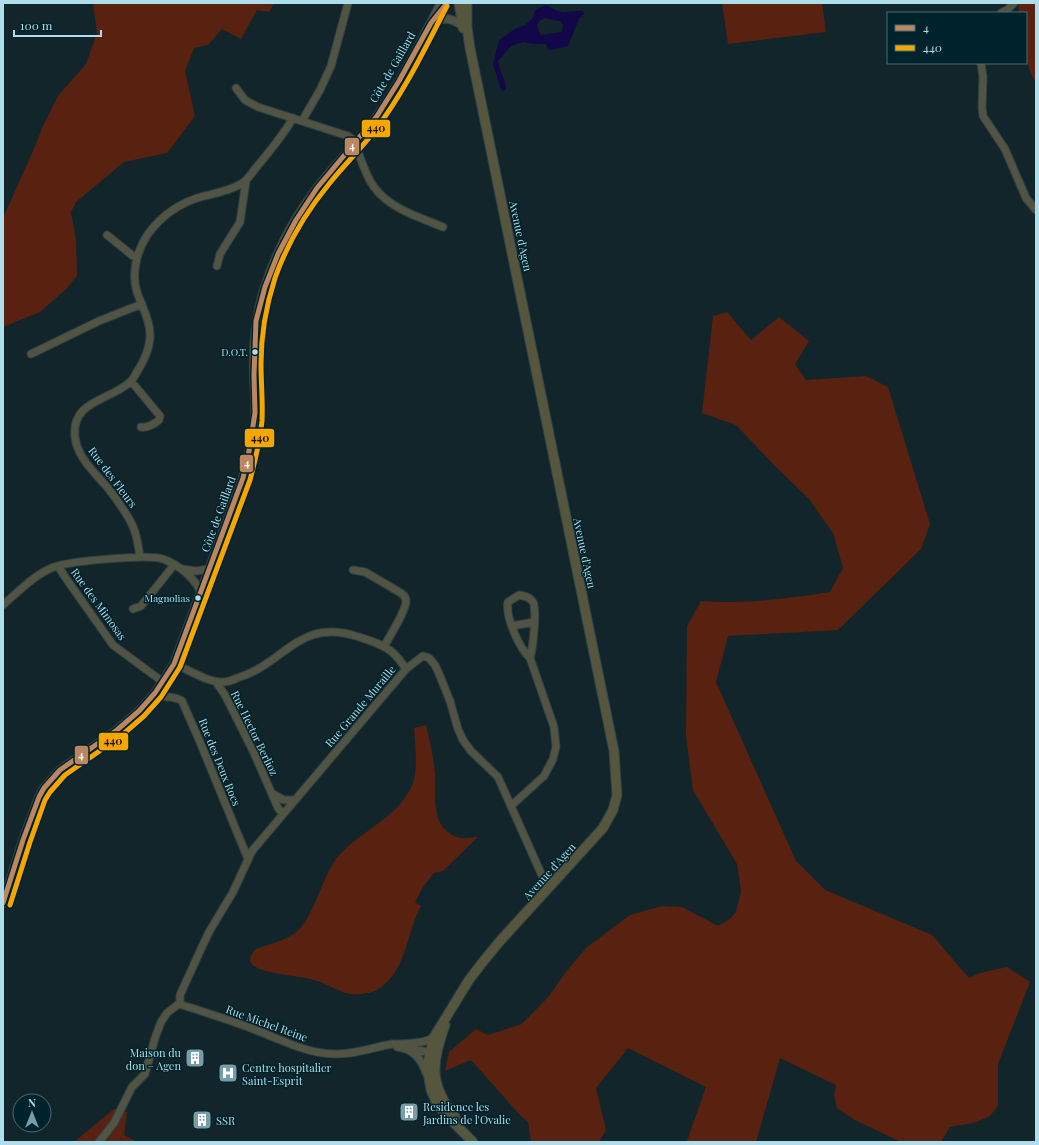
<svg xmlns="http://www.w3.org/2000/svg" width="1039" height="1145" viewBox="0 0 1039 1145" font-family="'Playfair Display',serif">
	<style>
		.green { fill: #592210 }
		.water { fill: #120749; fill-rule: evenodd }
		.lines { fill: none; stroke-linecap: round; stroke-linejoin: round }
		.minor-casing { stroke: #2d4147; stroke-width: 9 }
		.tertiary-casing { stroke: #2d4147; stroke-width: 10 }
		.secondary-casing { stroke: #2d4147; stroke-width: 11 }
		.minor { stroke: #515442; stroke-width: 7 }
		.tertiary { stroke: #515442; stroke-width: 8 }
		.secondary { stroke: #56563e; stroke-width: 9 }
		.bus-1-casing { stroke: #00222a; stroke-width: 8 }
		.bus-2-casing { stroke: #00222a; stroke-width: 8 }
		.bus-1 { stroke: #bb8660; stroke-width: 5 }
		.bus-2 { stroke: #f7a600; stroke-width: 5 }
		.bus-dot { fill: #aedeec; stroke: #00222a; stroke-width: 1.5 }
		.labels { text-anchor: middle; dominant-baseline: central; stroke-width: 3; stroke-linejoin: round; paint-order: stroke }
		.bus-label { font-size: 10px; fill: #aedeec; stroke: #00222a; text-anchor: end }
		.street-label { font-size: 11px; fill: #aedeec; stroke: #00222a }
		.poi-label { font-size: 11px; fill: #aedeec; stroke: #00222a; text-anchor: start }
		.line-badge { stroke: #00222a; stroke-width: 1.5 }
		.badge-label { font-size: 11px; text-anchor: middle; font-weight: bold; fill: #fff }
		.pale-badge-label { font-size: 11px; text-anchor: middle; font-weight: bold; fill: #111 }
	</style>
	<rect width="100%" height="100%" fill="#12252a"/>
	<path class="green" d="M93 3H274L269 12 257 10 241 39 222 29 208 45 194 48 185 71 195 116 167 153 124 162 76 202 71 212 76 241 77 276 66 289 40 312 3 327V218L33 151 43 126 58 96 86 64 97 33Z
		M722 3H822L826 32 728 44Z
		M1018 3H1036V84L1030 71 1026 57V13H1019Z
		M727 312 751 340 779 317 809 341 795 364 806 380 866 376 888 387 930 524 921 549 838 630 728 636 716 682 796 861 825 890 932 935 969 978 980 973 1007 967 1030 982 998 1064V1106L990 1116 977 1122 950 1127 941 1142H901L855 1120 837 1108 834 1094 836 1085 780 1058 756 1142H688L687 1141 706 1087 628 1048 596 1088 606 1130 599 1142H531L528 1122 520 1115 471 1060 445 1071 449 1052 476 1029 488 1035 522 1024 550 995 565 973 586 948 630 915 662 906 682 907 718 926 730 919 736 912 741 891 737 864 693 790 686 736 687 626 701 601C746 604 786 599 830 592L843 568 833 533 809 499 776 467 736 425 702 413 713 316Z
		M426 725C430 741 433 756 435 773 436 795 430 828 457 837 464 840 471 837 478 837L443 871 434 873 423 887 415 902 421 906C406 933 407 972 377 990 369 994 359 995 350 994 339 992 326 983 314 980 297 975 268 975 254 966 247 961 251 954 256 949 269 944 284 941 295 933 312 922 322 878 336 859 358 831 399 819 413 783 418 769 415 743 414 728Z
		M114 1109 127 1112 124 1135 138 1142H74Z"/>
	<path class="water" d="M546 5C553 9 560 13 567 12 573 12 578 10 583 11L584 14 579 19 568 46 551 50 548 49 546 44H533L523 42 511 46 498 61C499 70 506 81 506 89L503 91 501 89 493 64 499 40 515 29 525 25 533 18 535 10ZM545 18 560 21 563 25 562 32 541 35C537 28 535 21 545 18Z"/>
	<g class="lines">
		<g class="minor-casing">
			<path id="minor" d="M1001 13 1007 10 1014 3
				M981 63 983 77 982 108 983 116 1005 149 1026 198 1036 210
				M236 88 245 100 258 107 348 136 356 142
				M302 121 320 90 331 66 348 3
				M355 144C361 158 365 175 374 187 390 209 419 217 443 227
				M107 235 133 256 137 257
				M217 266 220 254 240 222 246 181
				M31 354 99 321 142 304
				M131 381 160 416 159 420C153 425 148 428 141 427
				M140 557C138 544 136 529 128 517 122 507 115 497 107 487 95 473 77 457 75 437 71 400 110 401 130 382 133 380 135 375 137 372 144 361 149 351 150 338 151 322 142 307 137 292 131 274 137 250 148 234 162 215 181 202 204 196 217 193 229 191 241 184 247 181 251 174 255 169 269 152 282 137 293 118
				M58 566 65 577 113 645 163 682
				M182 569 196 571 209 569
				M353 570 365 572 401 593C404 595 406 597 406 601 406 611 389 637 384 647
				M3 605C18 592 35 574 54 567 69 561 150 554 163 559 178 564 196 579 201 593
				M133 609 141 606 174 565
				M512 626 534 622
				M174 664C188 669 208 683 223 682 228 682 233 680 237 678 285 664 298 618 356 636 368 640 383 644 392 652 398 657 402 663 406 669
				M216 682 225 695 254 753 278 808 283 814
				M155 693C163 699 174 695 182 701L200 742 248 859
				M273 794 284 800H295
				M511 806 544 776 553 759 556 747 554 727 530 658C533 648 537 610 533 602 530 597 525 596 519 595L508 602C505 616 519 648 530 658
				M180 1003V995L201 949 209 932 233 892 252 851 406 669 423 656 429 658 435 665 440 676 450 701 458 729 463 740 471 751 498 777 548 889
				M180 1003 182 1005C211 1014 240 1023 268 1035 290 1044 312 1054 335 1054 354 1055 374 1047 392 1044 406 1043 422 1045 434 1037
				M397 1047C413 1049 421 1058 426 1073
				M410 1049 428 1052 434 1050
				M99 1142 114 1123 132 1087 145 1074 155 1038 161 1022 167 1013 180 1003"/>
		</g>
		<g class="tertiary-casing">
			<path id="tertiary" d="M431 23C443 16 452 18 463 26
				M3 903 23 840 39 797 44 788 60 770 117 730 139 711 155 693 174 664 243 478C248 458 255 433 255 412 256 400 254 388 254 376 253 346 255 316 265 287 276 252 295 217 317 188 336 163 359 142 377 116 402 81 421 41 441 3"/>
		</g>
		<g class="secondary-casing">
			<path id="secondary" d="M459 3 463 28
				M467 3V27L470 48 614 751 617 795 613 810 603 828 500 941 482 963 469 980 434 1037 427 1066 431 1090 438 1106 451 1120 473 1142
				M445 1025C432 1063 428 1083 455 1117"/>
		</g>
		<use href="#minor" class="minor"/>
		<use href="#tertiary" class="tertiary"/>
		<use href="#secondary" class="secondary"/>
		<g class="bus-1-casing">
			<path id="bus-1" d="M3 903 23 840 39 797 44 788 60 770 117 730 139 711 155 693 174 664 243 478 248 457 255 413 254 375 256 321 265 287 278 254 296 220 317 188 377 116 399 81 431 23 447 3"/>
		</g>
		<g class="bus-2-casing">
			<path id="bus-2" d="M10 905 30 842 45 800 50 792 65 775 121 736 144 716 161 697 180 667 250 480C255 461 260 441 262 421 263 402 261 383 261 364 261 334 266 306 275 278 287 244 306 212 329 184 344 165 362 148 376 129 405 91 425 48 447 6"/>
		</g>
		<use href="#bus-1" class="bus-1"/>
		<use href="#bus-2" class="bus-2"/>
	</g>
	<defs>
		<g id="building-square" transform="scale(1)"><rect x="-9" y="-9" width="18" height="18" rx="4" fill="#779da8" stroke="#00222a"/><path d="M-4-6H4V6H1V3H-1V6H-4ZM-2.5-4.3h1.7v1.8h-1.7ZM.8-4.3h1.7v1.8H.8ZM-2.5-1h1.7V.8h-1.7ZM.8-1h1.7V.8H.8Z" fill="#fff"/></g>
		<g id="hospital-square" transform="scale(1)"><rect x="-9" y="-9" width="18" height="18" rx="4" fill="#779da8" stroke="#00222a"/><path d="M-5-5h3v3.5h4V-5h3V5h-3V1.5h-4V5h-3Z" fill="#fff"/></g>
	</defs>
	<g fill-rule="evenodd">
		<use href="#building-square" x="195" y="1058"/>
		<use href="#hospital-square" x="228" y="1073"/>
		<use href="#building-square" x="409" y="1112"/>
		<use href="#building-square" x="202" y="1120"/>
	</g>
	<g class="bus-dot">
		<circle cx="255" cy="352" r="3.5"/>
		<circle cx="198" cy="598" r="3.5"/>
	</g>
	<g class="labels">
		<g class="bus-label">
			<text x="248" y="352">D.O.T.</text>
			<text x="190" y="598">Magnolias</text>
		</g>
		<g class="street-label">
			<text transform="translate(392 67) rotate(-60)">Côte de Gaillard</text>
			<text transform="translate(521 236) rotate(78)">Avenue d'Agen</text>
			<text transform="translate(113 477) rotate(53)">Rue des Fleurs</text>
			<text transform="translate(218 514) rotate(-70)">Côte de Gaillard</text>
			<text transform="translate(585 553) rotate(78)">Avenue d'Agen</text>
			<text transform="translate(99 604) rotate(54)">Rue des Mimosas</text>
			<text transform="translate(360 706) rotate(-50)">Rue Grande Muraille</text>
			<text transform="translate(255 733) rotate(64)">Rue Hector Berlioz</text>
			<text transform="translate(220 762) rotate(68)">Rue des Deux Rocs</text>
			<text transform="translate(549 871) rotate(-48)">Avenue d'Agen</text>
			<text transform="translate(267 1023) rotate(20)">Rue Michel Reine</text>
		</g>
		<g class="poi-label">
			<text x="181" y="1052" text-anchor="end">Maison du<tspan x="181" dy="13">don – Agen</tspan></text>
			<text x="242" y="1067">Centre hospitalier<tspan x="242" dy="13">Saint-Esprit</tspan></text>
			<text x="423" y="1106">Residence les<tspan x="423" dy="13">Jardins de l'Ovalie</tspan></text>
			<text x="216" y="1120">SSR</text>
		</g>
	</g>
	<g class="line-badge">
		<rect x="361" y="119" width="30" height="19" rx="4" fill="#f7a600"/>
		<rect x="344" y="137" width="16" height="19" rx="4" fill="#bb8660"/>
		<rect x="244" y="428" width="31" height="20" rx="4" fill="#f7a600"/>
		<rect x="239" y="454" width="15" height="19" rx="4" fill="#bb8660"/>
		<rect x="98" y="732" width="31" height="19" rx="4" fill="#f7a600"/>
		<rect x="74" y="745" width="15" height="20" rx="4" fill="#bb8660"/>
	</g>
	<g class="badge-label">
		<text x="352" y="150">4</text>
		<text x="247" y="467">4</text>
		<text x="81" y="759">4</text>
	</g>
	<g class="pale-badge-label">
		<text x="376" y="132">440</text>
		<text x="260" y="442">440</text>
		<text x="113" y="745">440</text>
	</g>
	<rect width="1039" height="1145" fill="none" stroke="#aedeec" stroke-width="8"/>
	<rect x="887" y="12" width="140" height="52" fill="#00222a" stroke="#466d78"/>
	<rect x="895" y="25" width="20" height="6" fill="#bb8660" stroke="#466d78"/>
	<text x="923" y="32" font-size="12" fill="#aedeec">4</text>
	<rect x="895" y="45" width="20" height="6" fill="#f7a600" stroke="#466d78"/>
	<text x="923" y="52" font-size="12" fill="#aedeec">440</text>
	<g transform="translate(32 1113)"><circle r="19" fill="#00222a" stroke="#466d78"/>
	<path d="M0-3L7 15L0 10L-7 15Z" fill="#779da8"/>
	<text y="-6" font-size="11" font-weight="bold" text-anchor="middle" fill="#aedeec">N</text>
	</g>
	<path d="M14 30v6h87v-6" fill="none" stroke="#aedeec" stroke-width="2"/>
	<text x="20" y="30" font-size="12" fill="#aedeec" stroke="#00222a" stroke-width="3" paint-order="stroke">100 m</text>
</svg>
